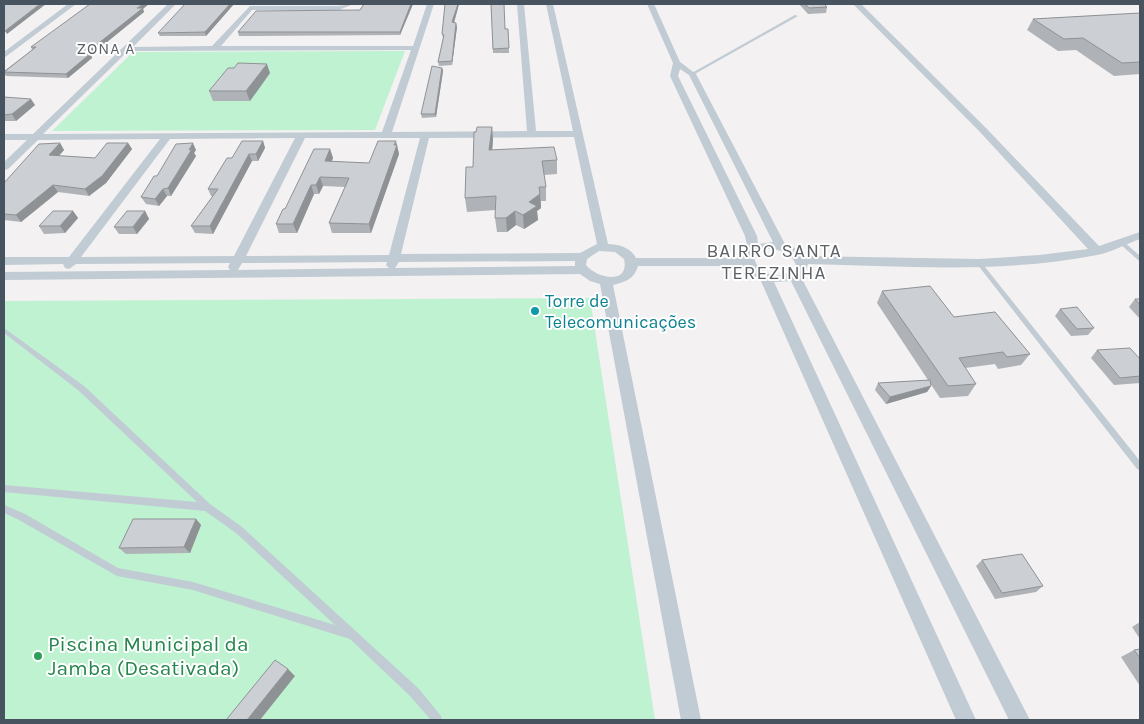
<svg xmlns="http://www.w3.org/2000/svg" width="1144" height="724" viewBox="0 0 1144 724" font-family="Karla,sans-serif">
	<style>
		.green { fill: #bef2d1 }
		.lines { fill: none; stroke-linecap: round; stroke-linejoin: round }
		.lane { fill: #c1cbd3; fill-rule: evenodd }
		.street { fill: #c1cbd3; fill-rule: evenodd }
		.wall { fill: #afb3b7 }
		.shaded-wall { fill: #8f9295 }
		.building { fill: #ccd0d5; stroke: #8f9295 }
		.culture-dot { fill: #0f9aa8; stroke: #fff; stroke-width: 2 }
		.leisure-dot { fill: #2e9e5b; stroke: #fff; stroke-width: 2 }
		.labels { text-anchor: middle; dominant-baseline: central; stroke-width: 4; stroke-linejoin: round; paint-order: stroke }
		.far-neighbourhood-label { font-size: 16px; letter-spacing: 1px; fill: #5d6166; stroke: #fff }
		.culture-label { font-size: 18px; fill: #0d838f; stroke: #fff; text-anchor: start }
		.neighbourhood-label { font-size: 19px; letter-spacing: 1px; fill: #5d6166; stroke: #fff }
		.near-leisure-label { font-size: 21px; fill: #27864d; stroke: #fff; text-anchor: start }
	</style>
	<rect width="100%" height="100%" fill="#f3f1f1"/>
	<path class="green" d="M405 51 375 130 52 131 133 52Z
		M590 298 655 720H4V301Z"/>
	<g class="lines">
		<path class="lane" d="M795 15 798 16 693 75 690 74Z
			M1121 240 1123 241 1140 256V261L1138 260 1119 243 1118 242Z
			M979 261 981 262 1140 461V470L1137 469 977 264 976 263Z
			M4 328 84 386 210 504 242 527 418 688 441 716 442 720H431L410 696 350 639 193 590 117 576 19 520 4 513V505L25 514 118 568 193 582 335 625 236 533 205 511 4 492V485L197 502 78 390 4 333Z"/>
		<path class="street" d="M68 4H76L4 58V52Z
			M168 4H176L133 47 212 46 250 6H338L353 4 339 10H252L221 46H413L427 4H434L392 132 527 131 517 4H524L536 131H573L546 4H553L608 244C619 244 631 248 636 258H742L748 250 745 236 670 76 673 63 647 4H654L680 62 696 74 785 244 797 249 804 256 979 259 1039 255 1088 249 980 132 853 4H861L986 128 1099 246 1140 232V239C1126 244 1112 252 1097 255 1002 274 903 266 808 264L805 273 801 277 1030 720H1009L791 281 774 282 976 720H956L760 279 750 274 744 266H638C634 279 626 282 613 285L701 720H681L600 284 590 281 580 274 4 280V272L230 270 228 267 230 263 76 264 69 269 65 268 63 264 4 265V257H69L160 139 38 140 8 169 4 170V162L27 140H4V134H33ZM411 50 382 132 43 134 128 51ZM680 69 689 75 773 242 758 244 757 236 678 76ZM574 137 597 244 580 253 401 254 429 138ZM295 138 234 256 81 257 170 139ZM305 138H420L389 255 246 256ZM767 249C779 249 791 252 796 265L794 271C779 279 759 276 754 258L758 253ZM599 251 615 252 624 259C630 285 597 279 586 265L587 259ZM575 261V266L395 268 399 262ZM387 262 386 265 389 268 238 270 242 263Z"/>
	</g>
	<path class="wall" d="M234 4 206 36H160L158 33Z
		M364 4H413L400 35 239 36 238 32 360 10Z
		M445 4H459L454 23 457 27 452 65 439 66 438 62 443 38 442 34Z
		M491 4 506 29H508L509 53H493Z
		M799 4H824L827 7 826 13 808 14Z
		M143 9 144 12 91 55 92 58 68 78 6 76 4 73V71L32 50 31 47Z
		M1140 13V74L1114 76 1076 50 1058 51 1027 30 1033 19Z
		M442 68 443 71 436 117 422 118 421 114Z
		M270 73 250 101H213L209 91Z
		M4 97 35 105 16 121H4Z
		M492 127 493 140 492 150 557 160V174L544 175 546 187V201H541V208L537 211 538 220 524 229 516 225 507 232H497L495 218 496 210 467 212 465 198 473 167 476 132Z
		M263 141 265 148 258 161H252L213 234 195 233 191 226 213 196H211L208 189 232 158Z
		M60 143 64 150 59 156 95 158 128 143 132 149 106 183 89 196 58 192 21 222 4 220V183Z
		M397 145 399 154 371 233H332L329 223 345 187 323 186 319 194H314L297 233H279L276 224 285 209 330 149 333 158 331 162 369 163Z
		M196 150 194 153 196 156 171 196H167L159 206 146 204 141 197 157 176Z
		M73 211 78 218 65 233 44 234 39 226Z
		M145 211 149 219 137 234H119L114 227Z
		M882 291 1030 354 1021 365 998 369 995 364 965 368 976 384 968 396 940 398 930 383 931 386 927 392 886 404 875 390 878 383 928 380 877 303Z
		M1135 299H1140V319L1129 307Z
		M1060 309 1094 328 1088 335 1071 336 1055 316Z
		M1097 350 1140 359V383L1114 385 1091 358Z
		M196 519 201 525 190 553 126 554 119 548Z
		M982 560 1043 586 1036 592 995 599 976 566Z
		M1140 622V639L1132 627Z
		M1140 649V686L1121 657 1134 650Z"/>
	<path class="shaded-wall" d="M40 4H46L7 34 5 31Z
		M143 4H149L143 9 144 12 91 55 92 58 68 78 66 74 85 54Z
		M230 4H234L206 36 205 32Z
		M411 4H413L400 35V32Z
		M458 4H459L453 26 452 22Z
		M456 23 457 27 452 65V61Z
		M267 64 270 73 250 101 246 91Z
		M442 68 443 71 436 117 435 114Z
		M31 99 35 105 16 121 12 114Z
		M492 127 493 140 491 164 489 150Z
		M263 141 265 148 258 161 256 154Z
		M396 141 399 154 371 233 369 224Z
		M60 143 64 150 53 162 49 155Z
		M128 143 132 149 106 183 89 196 85 189Z
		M193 143 196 150 194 153 196 156 171 196 168 188Z
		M330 149 333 158 328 171 325 161Z
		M249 154 252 161 213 234 210 226Z
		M320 177 323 186 319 194 316 185Z
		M53 185 58 192 21 222 16 215Z
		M311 185 314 194 297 233 293 224Z
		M163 189 167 196 159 206 155 199Z
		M540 194 541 208 537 211 538 220 524 229 523 215 529 202Z
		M73 211 78 218 65 233 60 226Z
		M145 211 149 219 137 234 133 227Z
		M515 211 516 225 507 232 506 218Z
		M931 386 927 392 886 404 890 397Z
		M196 519 201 525 190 553 184 547Z
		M288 669 295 676 260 720H247Z"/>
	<path class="building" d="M4 4H40L5 31H4Z
		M90 4H143L137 8H143L85 54H90L66 74 4 72 36 47H31Z
		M185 4H230L205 32 158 33Z
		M364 4H411L400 32H238L256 11 360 10Z
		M445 4H458L452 22 456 23 452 61 438 62 444 35 442 34Z
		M491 4H504L505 29H508L509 48 493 49Z
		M805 4H824L827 7 809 8Z
		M1140 13V62L1122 63 1083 38 1064 39 1033 19Z
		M238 63 267 64 246 91H209L228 68H234Z
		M432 66 442 68 435 114H421Z
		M4 97 31 99 12 114 4 115Z
		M477 127H492L489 150 554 147 557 160 542 161 546 187H539L540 194 529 202 537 206 523 215 515 211 506 218H495L496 196 465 198 466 167H473L474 132H476Z
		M242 141H263L256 154H249L210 226H191L218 189H208L227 158H232Z
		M378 141H396L394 145H397L369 224 329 223 349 178 320 177 316 185H311L293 224H276L283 209H285L314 149H330L325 161 369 163Z
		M60 143 49 155 95 158 107 143H128L102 176 85 189 53 185 16 215 4 214V183L39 144Z
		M193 143 189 150 192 149 168 188 163 189 155 199 141 197 154 176H157L176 144Z
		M53 211H73L60 226H39Z
		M127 211H145L133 227H114Z
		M930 286 954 317 995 312 1030 354 1007 357 1003 352 959 358 976 384 948 386 882 291Z
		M1135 299H1140V305Z
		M1077 307 1094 328 1077 329 1060 309Z
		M1130 348 1140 359V376L1120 378 1097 350Z
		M930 380 931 386 890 397 878 383Z
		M133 519H196L184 547 119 548Z
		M1022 554 1043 586 1002 593 982 560Z
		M1140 649V658L1134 650Z
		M275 660 288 669 247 720H226Z"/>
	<circle class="culture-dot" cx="535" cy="311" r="5"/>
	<circle class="leisure-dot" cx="38" cy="656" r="5"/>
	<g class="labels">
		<g class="far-neighbourhood-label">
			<text x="106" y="48">ZONA A</text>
		</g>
		<g class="culture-label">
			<text x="545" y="301">Torre de<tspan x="545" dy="21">Telecomunicações</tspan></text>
		</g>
		<g class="neighbourhood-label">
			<text x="774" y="251">BAIRRO SANTA<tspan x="774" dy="22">TEREZINHA</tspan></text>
		</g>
		<g class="near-leisure-label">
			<text x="48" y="644">Piscina Municipal da<tspan x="48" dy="24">Jamba (Desativada)</tspan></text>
		</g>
	</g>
	<rect width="1144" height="724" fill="none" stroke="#47545f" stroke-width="10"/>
</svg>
